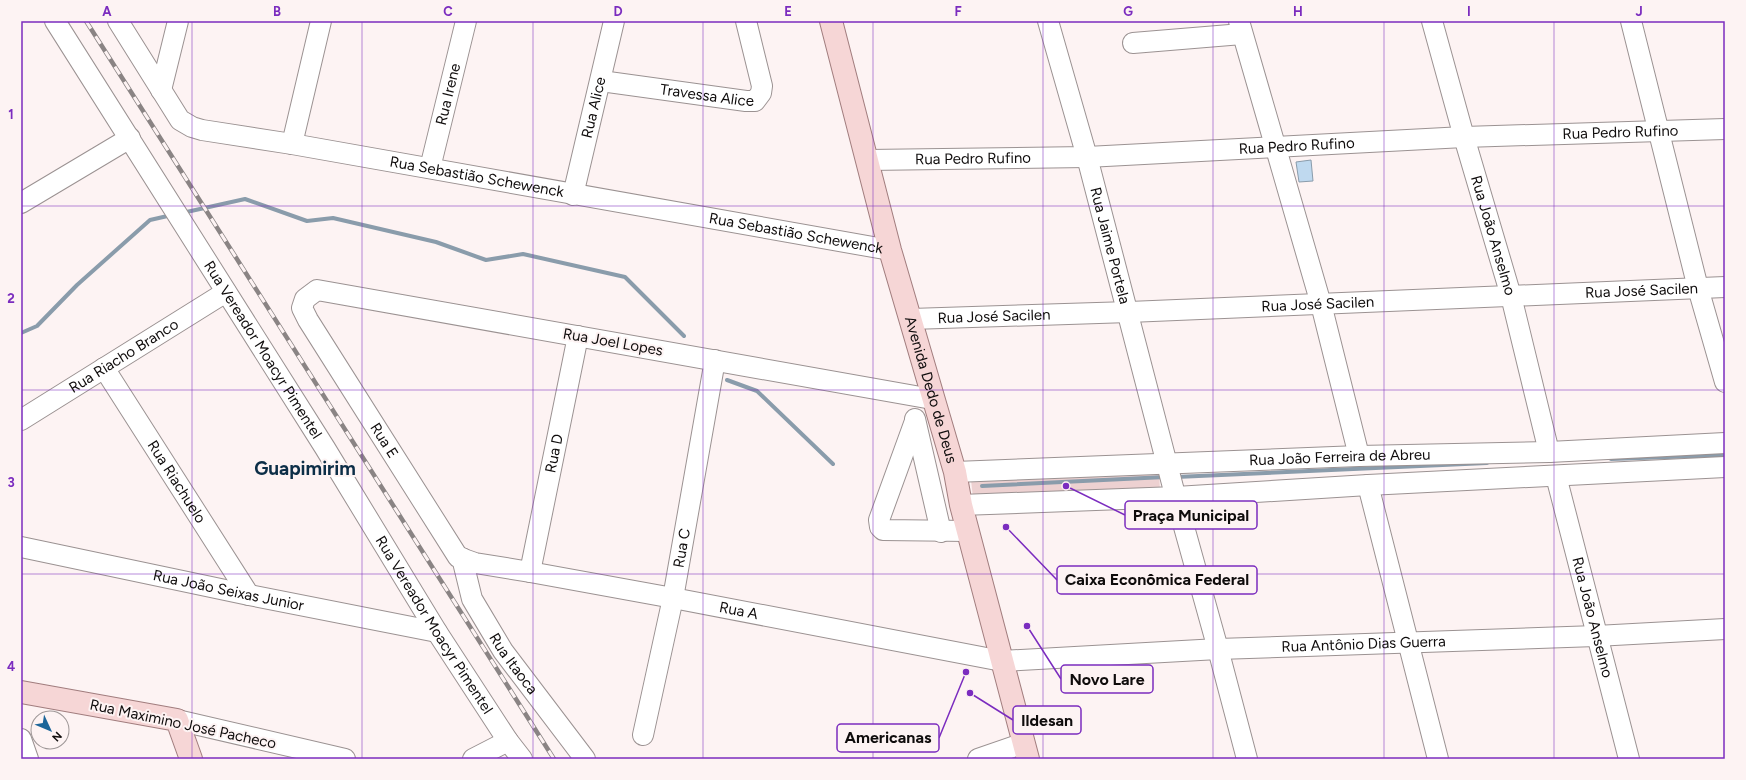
<svg xmlns="http://www.w3.org/2000/svg" width="1746" height="780" viewBox="0 0 1746 780" font-family="Figtree,sans-serif">
	<style>
		.green { fill: #edd1d1 }
		.water { fill: #bfd9ef; stroke: #8a9cab }
		.lines { fill: none; stroke-linecap: round; stroke-linejoin: round }
		.stream { stroke: #8a9cab; stroke-width: 4 }
		.minor-casing { stroke: #9b9292; stroke-width: 22 }
		.major-casing { stroke: #a17d7e; stroke-width: 24 }
		.minor { stroke: #fff; stroke-width: 20 }
		.major { stroke: #f6d6d6; stroke-width: 22 }
		.rail-casing { stroke: #8a8484; stroke-width: 4.5 }
		.rail { stroke: #fdf3f3; stroke-width: 3; stroke-dasharray: 9; stroke-linecap: butt }
		.grid { fill: none; stroke: #7b2cbf; stroke-width: 1; stroke-opacity: 0.55 }
		.labels { text-anchor: middle; dominant-baseline: central; stroke-width: 4; stroke-linejoin: round; paint-order: stroke }
		.street-label { font-size: 15px; fill: #0f0c0c; stroke: #fdf3f3 }
		.district-label { font-size: 19px; font-weight: bold; fill: #0c2e47; stroke: #fdf3f3 }
		.leader { fill: none; stroke: #7b2cbf; stroke-width: 1.5 }
		.callout-dot { fill: #7b2cbf; stroke: #fdf3f3; stroke-width: 1.5 }
		.callout { fill: #fdf3f3; stroke: #7b2cbf; stroke-width: 1.5 }
		.callout-label { font-size: 16px; text-anchor: middle; font-weight: bold; fill: #0f0c0c }
		.neatline { fill: none; stroke: #7b2cbf; stroke-width: 1.5 }
		.grid-label { font-size: 13px; text-anchor: middle; font-weight: bold; fill: #7b2cbf }
	</style>
	<rect width="100%" height="100%" fill="#fdf3f3"/>
	<path class="green" d="M1159 470 1160 492 973 498 971 480Z"/>
	<path class="water" d="M1311 160 1313 181 1299 182 1296 162Z"/>
	<g class="lines">
		<path class="stream" d="M182 213 245 199 307 221 333 218 436 242 486 260 523 254 625 277 684 336
			M21 333 37 326 77 285 150 220 172 215
			M727 380 757 391 833 464
			M1611 459 1725 455
			M1176 477 1487 463
			M982 486 1165 477"/>
		<g class="minor-casing">
			<g id="minor">
				<path id="s1" d="M55 21 325 448 437 632 508 741 522 759"/>
				<path id="s2" d="M118 21 180 120 192 127 202 130 292 144 890 250"/>
				<path id="s3" d="M1048 21 1087 157 1174 491 1218 649 1247 759"/>
				<path d="M1239 21 1321 304 1359 456"/>
				<path id="s4" d="M1432 21 1464 137 1511 296 1549 452"/>
				<path d="M1631 21 1698 288 1725 382"/>
				<path d="M1133 43 1242 34"/>
				<path id="s5" d="M601 81 746 101H755L761 93 762 86 746 21"/>
				<path d="M161 90 178 21"/>
				<path d="M292 144 321 21"/>
				<path id="s6" d="M868 160 1087 157 1464 137 1725 129"/>
				<path id="s7" d="M430 168 466 21"/>
				<path id="s8" d="M573 195 614 21"/>
				<path d="M21 203 130 138"/>
				<path id="s9" d="M911 319 1129 312 1725 287"/>
				<path id="s10" d="M104 368 249 595"/>
				<path id="s11" d="M932 399 317 290 305 299 302 308 308 320 458 557 475 563 530 572 673 598 1002 661 1218 649 1596 636 1725 629"/>
				<path d="M915 419 941 532"/>
				<path id="s12" d="M21 420 226 292"/>
				<path d="M915 421 879 520 880 527 883 530 968 531"/>
				<path id="s13" d="M955 472 1359 456 1549 452 1725 443"/>
				<path id="s14" d="M1556 476 1629 759"/>
				<path d="M1368 485 1438 759"/>
				<path d="M961 505 1176 497 1368 485 1725 467"/>
				<path id="s15" d="M21 547 249 595 437 632"/>
				<path id="s16" d="M462 558 472 599 503 651 585 759"/>
				<path id="s17" d="M530 572 578 336"/>
				<path d="M177 720 345 759"/>
				<path id="s18" d="M643 735 673 598 715 360"/>
				<path d="M21 739 28 759"/>
				<path d="M473 759 508 741"/>
				<path d="M978 759 1024 743"/>
			</g>
		</g>
		<g class="major-casing">
			<g id="major">
				<path id="s19" d="M831 21 890 250 955 472 961 505 1028 759"/>
				<path d="M21 692 177 720 191 759"/>
			</g>
		</g>
		<use href="#minor" class="minor"/>
		<use href="#major" class="major"/>
		<g class="rail-casing">
			<path id="rail" d="M86 21 554 759"/>
		</g>
		<use href="#rail" class="rail"/>
	</g>
	<path class="grid" d="M192 21V759M362 21V759M533 21V759M703 21V759M873 21V759M1043 21V759M1213 21V759M1384 21V759M1554 21V759M21 206H1725M21 390H1725M21 574H1725"/>
	<g class="labels">
		<g class="street-label">
			<text stroke="none"><textPath href="#s5" startOffset="107">Travessa Alice</textPath></text>
			<text stroke="none"><textPath href="#s7" startOffset="76">Rua Irene</textPath></text>
			<text stroke="none"><textPath href="#s8" startOffset="90">Rua Alice</textPath></text>
			<text stroke="none"><textPath href="#s6" startOffset="753">Rua Pedro Rufino</textPath></text>
			<text stroke="none"><textPath href="#s6" startOffset="429">Rua Pedro Rufino</textPath></text>
			<text stroke="none"><textPath href="#s6" startOffset="105">Rua Pedro Rufino</textPath></text>
			<text stroke="none"><textPath href="#s2" startOffset="420">Rua Sebastião Schewenck</textPath></text>
			<text stroke="none"><textPath href="#s2" startOffset="744">Rua Sebastião Schewenck</textPath></text>
			<text stroke="none"><textPath href="#s4" startOffset="223">Rua João Anselmo</textPath></text>
			<text stroke="none"><textPath href="#s3" startOffset="233">Rua Jaime Portela</textPath></text>
			<text stroke="none"><textPath href="#s9" startOffset="731">Rua José Sacilen</textPath></text>
			<text stroke="none"><textPath href="#s9" startOffset="407">Rua José Sacilen</textPath></text>
			<text stroke="none"><textPath href="#s9" startOffset="83">Rua José Sacilen</textPath></text>
			<text transform="translate(613 342) rotate(10)">Rua Joel Lopes</text>
			<text stroke="none"><textPath href="#s1" startOffset="389">Rua Vereador Moacyr Pimentel</textPath></text>
			<text stroke="none"><textPath href="#s12" startOffset="121">Rua Riacho Branco</textPath></text>
			<text stroke="none"><textPath href="#s19" startOffset="382">Avenida Dedo de Deus</textPath></text>
			<text stroke="none"><textPath href="#s11" startOffset="805">Rua E</textPath></text>
			<text stroke="none"><textPath href="#s17" startOffset="121">Rua D</textPath></text>
			<text stroke="none"><textPath href="#s13" startOffset="385">Rua João Ferreira de Abreu</textPath></text>
			<text stroke="none"><textPath href="#s10" startOffset="135">Rua Riachuelo</textPath></text>
			<text stroke="none"><textPath href="#s18" startOffset="191">Rua C</textPath></text>
			<text stroke="none"><textPath href="#s15" startOffset="212">Rua João Seixas Junior</textPath></text>
			<text stroke="none"><textPath href="#s11" startOffset="1229">Rua A</textPath></text>
			<text stroke="none"><textPath href="#s14" startOffset="146">Rua João Anselmo</textPath></text>
			<text stroke="none"><textPath href="#s1" startOffset="713">Rua Vereador Moacyr Pimentel</textPath></text>
			<text stroke="none"><textPath href="#s11" startOffset="1859">Rua Antônio Dias Guerra</textPath></text>
			<text stroke="none"><textPath href="#s16" startOffset="119">Rua Itaoca</textPath></text>
			<text transform="translate(183 724) rotate(12)">Rua Maximino José Pacheco</text>
		</g>
		<g class="district-label">
			<text x="305" y="468">Guapimirim</text>
		</g>
	</g>
	<path class="leader" d="M1066 486L1125 515M1006 527L1057 580M1027 626L1061 679M970 693L1013 720M966 672L939 738"/>
	<g class="callout-dot">
		<circle cx="1066" cy="486" r="4"/>
		<circle cx="1006" cy="527" r="4"/>
		<circle cx="1027" cy="626" r="4"/>
		<circle cx="970" cy="693" r="4"/>
		<circle cx="966" cy="672" r="4"/>
	</g>
	<g class="callout">
		<rect x="1125" y="501" width="132" height="28" rx="4"/>
		<rect x="1057" y="566" width="200" height="28" rx="4"/>
		<rect x="1061" y="665" width="92" height="28" rx="4"/>
		<rect x="1013" y="706" width="68" height="28" rx="4"/>
		<rect x="837" y="724" width="102" height="28" rx="4"/>
	</g>
	<g class="callout-label">
		<text x="1191" y="521">Praça Municipal</text>
		<text x="1157" y="585">Caixa Econômica Federal</text>
		<text x="1107" y="685">Novo Lare</text>
		<text x="1047" y="726">Ildesan</text>
		<text x="888" y="743">Americanas</text>
	</g>
	<rect width="1746" height="780" fill="none" stroke="#fdf3f3" stroke-width="44"/>
	<g transform="translate(50 730) rotate(134)"><circle r="19" fill="#fdf3f3" stroke="#9e9797"/>
	<path d="M0-3L7 15L0 10L-7 15Z" fill="#1c6599"/>
	<text y="-6" font-size="11" font-weight="bold" text-anchor="middle" fill="#0f0c0c">N</text>
	</g>
	<rect x="22" y="22" width="1702" height="736" class="neatline"/>
	<g class="grid-label">
		<text x="107" y="16">A</text>
		<text x="277" y="16">B</text>
		<text x="448" y="16">C</text>
		<text x="618" y="16">D</text>
		<text x="788" y="16">E</text>
		<text x="958" y="16">F</text>
		<text x="1128" y="16">G</text>
		<text x="1298" y="16">H</text>
		<text x="1469" y="16">I</text>
		<text x="1639" y="16">J</text>
		<text x="11" y="119">1</text>
		<text x="11" y="303">2</text>
		<text x="11" y="487">3</text>
		<text x="11" y="671">4</text>
	</g>
</svg>
